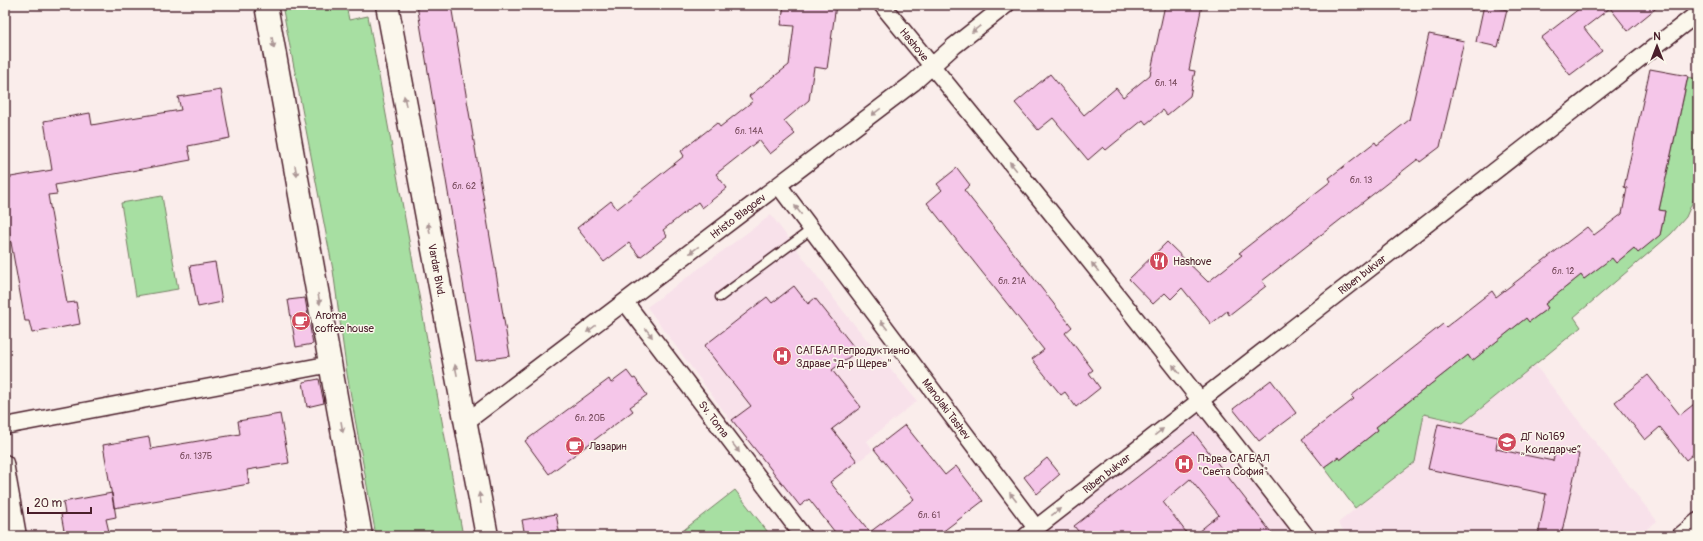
<svg xmlns="http://www.w3.org/2000/svg" width="1703" height="541" viewBox="0 0 1703 541" font-family="Pangolin,sans-serif">
	<style>
		.built { fill: #f8e1ea }
		.green { fill: #a7dfa2; stroke: #787f66 }
		.building { fill: #f5c6e9; stroke: #4a1f2b }
		.lines { fill: none; stroke-linecap: round; stroke-linejoin: round }
		.lane-casing { stroke: #4a1f2b; stroke-width: 11 }
		.street-casing { stroke: #4a1f2b; stroke-width: 19 }
		.secondary-casing { stroke: #4a1f2b; stroke-width: 25 }
		.lane { stroke: #fbf7ec; stroke-width: 8 }
		.street { stroke: #fbf7ec; stroke-width: 16 }
		.secondary { stroke: #fbf7ec; stroke-width: 22 }
		.oneway { fill: #ab9695 }
		.labels { text-anchor: middle; dominant-baseline: central; stroke-width: 3; stroke-linejoin: round; paint-order: stroke }
		.number-label { font-size: 9px; fill: #75495a }
		.street-label { font-size: 11px; fill: #4a1f2b; stroke: #fbf7ec }
		.poi-label { font-size: 11px; fill: #4a1f2b; stroke: #fbf7ec; text-anchor: start }
	</style>
	<rect width="100%" height="100%" fill="#faedeb"/>
	<filter id="ink" filterUnits="userSpaceOnUse"><feTurbulence type="fractalNoise" baseFrequency=".025" numOctaves="2"/><feDisplacementMap in="SourceGraphic" scale="8" xChannelSelector="R" yChannelSelector="G"/><feConvolveMatrix kernelMatrix="1 2 1 2 8 2 1 2 1" color-interpolation-filters="sRGB"/></filter>
	<g filter="url(#ink)">
		<path class="built" d="M771 215 844 312 917 401 867 441 873 450 799 508 728 417 647 307Z
			M1535 365 1657 521 1638 536H1348L1338 523 1414 462 1424 414 1463 423Z
			M1200 399 1305 536H1026Z"/>
		<path class="green" d="M282 5H346L349 20 368 16 463 536H376L347 374 333 270Z
			M1688 77 1698 79V189L1686 217 1671 234 1574 317 1581 327 1463 423 1424 414 1415 462 1355 508 1324 467 1338 457 1340 460 1378 430 1376 427 1468 355 1472 361 1526 318 1529 322 1548 308 1545 304 1581 275 1584 279 1601 266 1609 254 1616 263 1634 248 1638 252 1660 235 1665 211 1659 210Z
			M162 196 178 289 136 296 121 203Z
			M735 490 771 536H676Z"/>
		<path class="building" d="M417 5H451L510 356 476 361Z
			M784 5H836L827 69 814 67 809 100 784 121 795 134 770 154 759 140 716 174 727 188 702 208 698 202 663 230 667 236 640 257 629 243 604 262 577 228 611 201 617 209 684 156 681 151 717 123 720 127 753 101 749 96 789 65 794 26 781 25Z
			M1165 5H1202L1189 70 1195 71 1190 96 1167 115 1163 110 1146 124 1143 120 1106 150 1103 147 1088 160 1053 118 1038 130 1015 103 1050 74 1084 115 1116 88 1123 97 1150 75Z
			M1484 5 1507 10 1498 47 1476 42Z
			M1584 5H1660L1628 31 1610 8 1584 28 1602 51 1570 75 1541 38Z
			M1429 34 1464 41 1440 147 1420 162 1418 159 1262 281 1266 286 1229 315 1227 311 1211 324 1182 288 1171 299 1165 293 1153 304 1129 279 1167 242 1208 282 1242 255 1239 253 1331 181 1329 178 1375 142 1377 145 1409 120Z
			M1650 69 1688 76 1659 210 1665 211 1660 235 1638 253 1634 248 1616 263 1612 258 1584 279 1581 275 1545 304 1548 308 1529 322 1526 318 1472 361 1468 355 1376 427 1378 430 1340 460 1338 457 1324 467 1302 439 1354 399 1351 396 1443 324 1446 327 1492 291 1496 297 1587 227 1594 235 1622 214 1627 188 1624 187Z
			M221 90 230 138 188 146 191 160 55 185 57 194 48 195 67 303 76 302 80 324 32 333 29 321H25L5 209V178L52 170 44 121 90 113 92 125 125 119 181 110 178 97Z
			M957 168 970 185 964 190 1072 327 1065 333 1093 370 1089 373 1100 388 1076 407 1065 392 1061 395 1032 359 1044 350 927 203 942 190 937 184Z
			M215 262 222 302 198 307 190 266Z
			M794 286 808 304 815 298 857 351 832 370 861 407 832 429 857 461 830 482 870 532 914 499 874 449 905 425 945 475 956 466 983 501 937 536H838L809 499 800 506 732 420 751 406 704 346 767 297 772 303Z
			M305 298 313 344 296 347 288 300Z
			M627 371 633 379 635 378 647 395 630 407 633 411 549 474 525 441 609 379 611 383Z
			M1648 375 1680 415 1698 401V450L1686 460 1660 427 1645 440 1615 402Z
			M319 379 324 403 307 407 303 382Z
			M1271 380 1296 413 1259 441 1233 409Z
			M280 414 289 463 247 470 249 484 114 508 103 445 149 437 151 449 240 434 238 421Z
			M1438 424 1498 437 1496 449 1553 461 1556 449 1579 454 1561 536H1538L1546 494 1428 469Z
			M1194 433 1274 536H1193L1219 515 1190 479 1163 502 1189 536H1082L1074 526Z
			M1047 458 1060 474 1037 494 1024 477Z
			M112 493 116 517 106 519 110 536H65L61 514H65L63 502Z
			M556 514 560 536H525L522 520Z"/>
		<g class="lines">
			<g class="lane-casing">
				<path id="lane" d="M720 297 812 229"/>
			</g>
			<g class="street-casing">
				<g id="street">
					<path id="s1" d="M882 5C1026 180 1167 356 1306 536"/>
					<path id="s2" d="M779 186 1036 528"/>
					<path id="s3" d="M625 302 803 536"/>
					<path id="s4" d="M466 422 913 83 954 46 1006 5"/>
					<path d="M5 426 331 364"/>
					<path d="M5 463 18 536"/>
					<path id="s5" d="M1026 536 1698 13"/>
					<path d="M1680 536 1698 521"/>
				</g>
			</g>
			<g class="secondary-casing">
				<g id="secondary">
					<path d="M266 5 361 536"/>
					<path id="s6" d="M387 5 487 536"/>
				</g>
			</g>
			<use href="#lane" class="lane"/>
			<use href="#street" class="street"/>
			<use href="#secondary" class="secondary"/>
		</g>
		<defs><path id="oneway-solid" d="M-6-.8H1V-3.2L6.5 0L1 3.2V.8H-6Z"/></defs>
		<g class="oneway">
			<use href="#oneway-solid" transform="translate(976 29) rotate(142)"/>
			<use href="#oneway-solid" transform="translate(273 43) rotate(80)"/>
			<use href="#oneway-solid" transform="translate(405 101) rotate(-101)"/>
			<use href="#oneway-solid" transform="translate(876 112) rotate(143)"/>
			<use href="#oneway-solid" transform="translate(1013 166) rotate(-129)"/>
			<use href="#oneway-solid" transform="translate(296 171) rotate(80)"/>
			<use href="#oneway-solid" transform="translate(798 210) rotate(-127)"/>
			<use href="#oneway-solid" transform="translate(429 228) rotate(-101)"/>
			<use href="#oneway-solid" transform="translate(694 250) rotate(143)"/>
			<use href="#oneway-solid" transform="translate(1095 267) rotate(-129)"/>
			<use href="#oneway-solid" transform="translate(319 299) rotate(80)"/>
			<use href="#oneway-solid" transform="translate(884 325) rotate(-127)"/>
			<use href="#oneway-solid" transform="translate(591 329) rotate(143)"/>
			<use href="#oneway-solid" transform="translate(649 333) rotate(53)"/>
			<use href="#oneway-solid" transform="translate(1176 369) rotate(-129)"/>
			<use href="#oneway-solid" transform="translate(456 370) rotate(-101)"/>
			<use href="#oneway-solid" transform="translate(342 427) rotate(80)"/>
			<use href="#oneway-solid" transform="translate(1159 432) rotate(-38)"/>
			<use href="#oneway-solid" transform="translate(736 448) rotate(53)"/>
			<use href="#oneway-solid" transform="translate(1013 497) rotate(-127)"/>
			<use href="#oneway-solid" transform="translate(480 498) rotate(-100)"/>
			<use href="#oneway-solid" transform="translate(1056 512) rotate(-38)"/>
		</g>
	</g>
	<defs>
		<g id="restaurant-disc" transform="scale(1)"><circle r="9.5" fill="#d1495b" stroke="#fbf7ec"/><path d="M-5-6h1v4h1v-4h1v4h1v-4h1v5L-1.5 .5V6h-2V.5L-5-1ZM5-6V6H3V1.5H1.5Q1.5-4 5-6Z" fill="#fff"/></g>
		<g id="cafe-disc" transform="scale(1)"><circle r="9.5" fill="#d1495b" stroke="#fbf7ec"/><path d="M-5.5-4.5H6V0H3Q3 3.5 0 3.5H-2.5Q-5.5 3.5-5.5 0ZM3-3.2v2h1.7v-2ZM-6 4.5H4V6H-6Z" fill="#fff"/></g>
		<g id="hospital-disc" transform="scale(1)"><circle r="9.5" fill="#d1495b" stroke="#fbf7ec"/><path d="M-5-5h3v3.5h4V-5h3V5h-3V1.5h-4V5h-3Z" fill="#fff"/></g>
		<g id="school-disc" transform="scale(1)"><circle r="9.5" fill="#d1495b" stroke="#fbf7ec"/><path d="M0-5L7-2L0 1L-7-2ZM-4 1L0 2.5L4 1V4Q0 6-4 4Z" fill="#fff"/></g>
	</defs>
	<g fill-rule="evenodd">
		<use href="#restaurant-disc" x="1159" y="261"/>
		<use href="#cafe-disc" x="301" y="321"/>
		<use href="#hospital-disc" x="782" y="356"/>
		<use href="#school-disc" x="1507" y="442"/>
		<use href="#cafe-disc" x="575" y="446"/>
		<use href="#hospital-disc" x="1184" y="464"/>
	</g>
	<g class="labels">
		<g class="number-label">
			<text x="1166" y="83">бл. 14</text>
			<text x="749" y="131">бл. 14А</text>
			<text x="1361" y="180">бл. 13</text>
			<text x="464" y="186">бл. 62</text>
			<text x="1563" y="271">бл. 12</text>
			<text x="1012" y="281">бл. 21А</text>
			<text x="590" y="418">бл. 20Б</text>
			<text x="196" y="456">бл. 137Б</text>
			<text x="929" y="515">бл. 61</text>
		</g>
		<g class="street-label">
			<text stroke="none"><textPath href="#s1" startOffset="51">Hashove</textPath></text>
			<text stroke="none"><textPath href="#s4" startOffset="341">Hristo Blagoev</textPath></text>
			<text stroke="none"><textPath href="#s6" startOffset="270">Vardar Blvd.</textPath></text>
			<text stroke="none"><textPath href="#s5" startOffset="426">Riben bukvar</textPath></text>
			<text stroke="none"><textPath href="#s2" startOffset="279">Manolaki Tashev</textPath></text>
			<text stroke="none"><textPath href="#s3" startOffset="147">Sv. Toma</textPath></text>
			<text stroke="none"><textPath href="#s5" startOffset="102">Riben bukvar</textPath></text>
		</g>
		<g class="poi-label">
			<text x="1173" y="261">Hashove</text>
			<text x="315" y="315">Aroma<tspan x="315" dy="13">coffee house</tspan></text>
			<text x="796" y="350">САГБАЛ Репродуктивно<tspan x="796" dy="13">Здраве "Д-р Щерев"</tspan></text>
			<text x="1521" y="436">ДГ №169<tspan x="1521" dy="13">„Коледарче“</tspan></text>
			<text x="589" y="446">Лазарин</text>
			<text x="1198" y="458">Първа САГБАЛ<tspan x="1198" dy="13">"Света София"</tspan></text>
		</g>
	</g>
	<rect width="1703" height="541" fill="none" stroke="#fbf7ec" stroke-width="20"/>
	<rect x="10" y="10" width="1683" height="521" fill="none" stroke="#4a1f2b" stroke-width="1.5" filter="url(#ink)"/>
	<g transform="translate(1657 46)" stroke="#fbf7ec" stroke-width="3" paint-order="stroke">
	<path d="M0-3L7 15L0 10L-7 15Z" fill="#4a1f2b"/>
	<text y="-6" font-size="11" font-weight="bold" text-anchor="middle" fill="#4a1f2b">N</text>
	</g>
	<path d="M28 507v6h63v-6" fill="none" stroke="#4a1f2b" stroke-width="2"/>
	<text x="34" y="507" font-size="12" fill="#4a1f2b" stroke="#fbf7ec" stroke-width="3" paint-order="stroke">20 m</text>
</svg>
